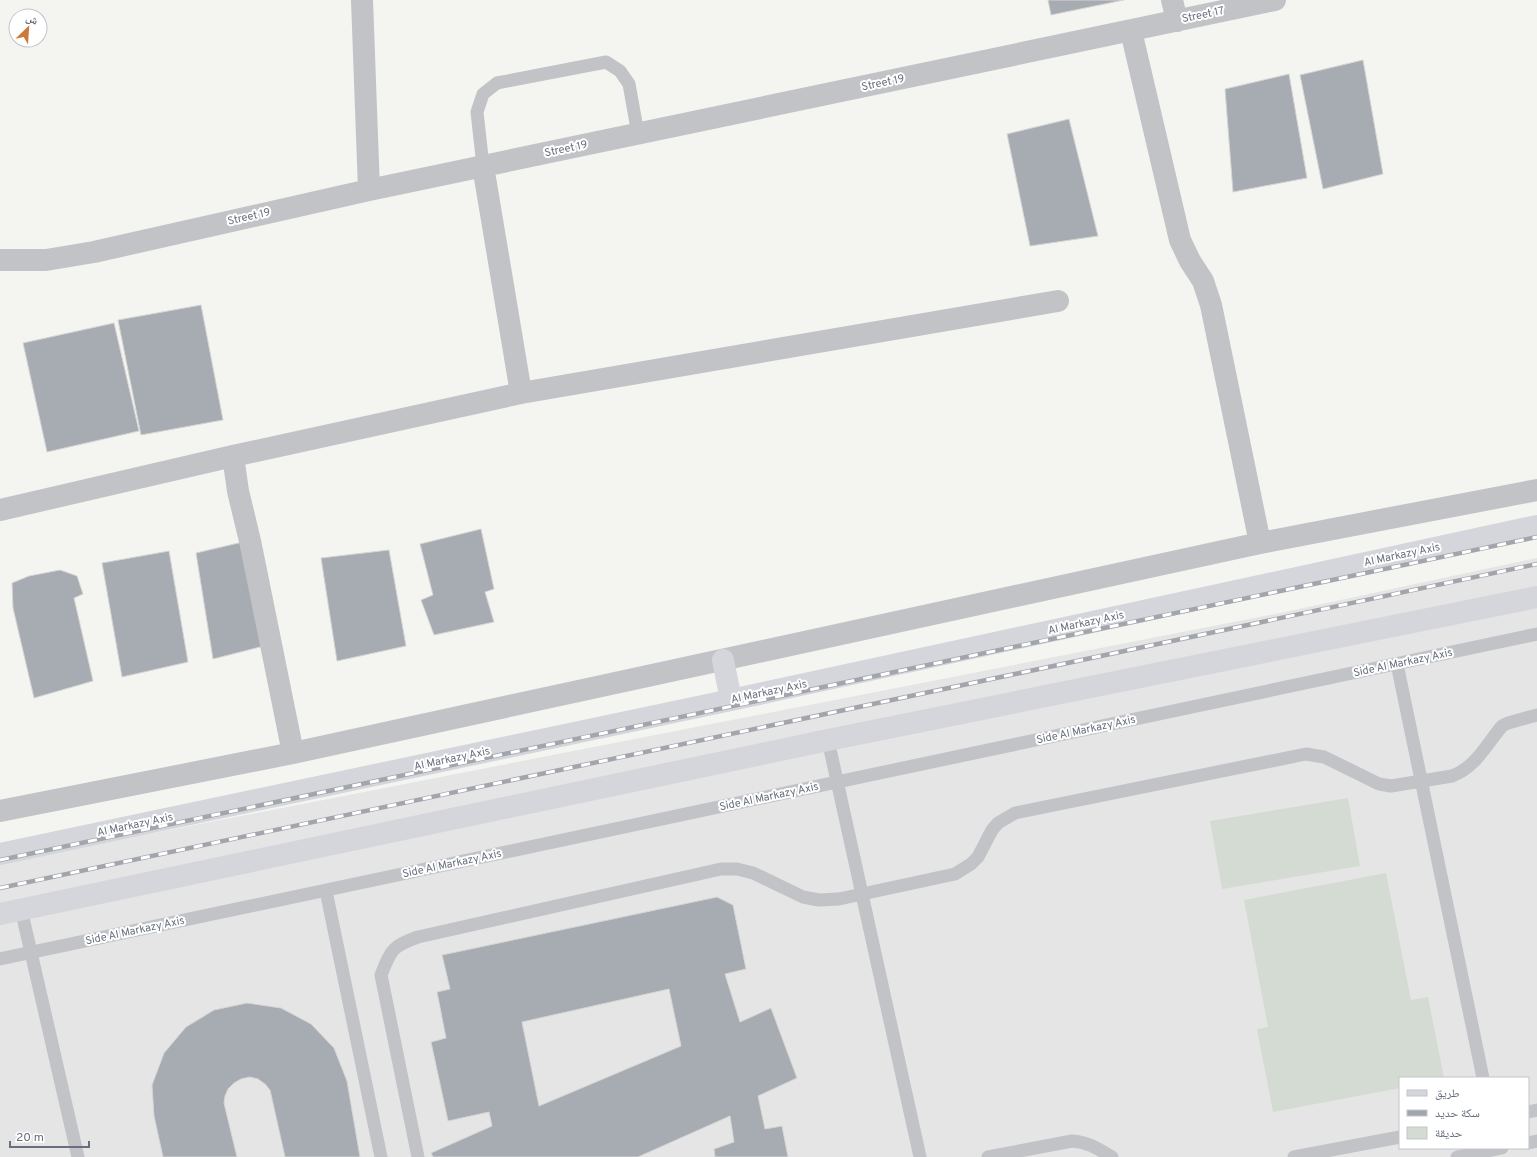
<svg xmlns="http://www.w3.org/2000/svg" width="1537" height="1157" viewBox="0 0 1537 1157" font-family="Overpass,'Noto Naskh Arabic',sans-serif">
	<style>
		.built { fill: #e4e5e4; fill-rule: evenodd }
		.green { fill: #d4dbd3 }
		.building { fill: #a7abb2; stroke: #d5d6d4; fill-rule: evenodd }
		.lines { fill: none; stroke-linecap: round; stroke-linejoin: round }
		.lane { stroke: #c1c3c6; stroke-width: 13 }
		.street { stroke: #c1c3c6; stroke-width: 22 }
		.secondary { stroke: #d4d6db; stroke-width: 22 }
		.rail-casing { stroke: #a2a5ab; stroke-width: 4.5 }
		.rail { stroke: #fff; stroke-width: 3; stroke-dasharray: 9; stroke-linecap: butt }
		.labels { text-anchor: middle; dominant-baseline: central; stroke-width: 4; stroke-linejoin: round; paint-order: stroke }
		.street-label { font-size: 11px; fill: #676f7e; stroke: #fff }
	</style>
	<rect width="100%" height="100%" fill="#f4f4f1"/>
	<path class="built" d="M1537 558V1157H0V863L1285 612ZM1400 1078H1528V1148H1400Z"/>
	<path class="green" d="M1348 798 1360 866 1222 889 1210 821Z
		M1386 873 1411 1000 1428 997 1444 1078H1400V1088L1273 1112 1257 1029 1268 1027 1244 900Z"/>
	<path class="building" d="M1048 0H1124L1051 15Z
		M1363 60 1383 174 1323 189 1300 75Z
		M1289 74 1307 178 1233 192 1225 89Z
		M1069 119 1098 236 1030 246 1007 134Z
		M201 305 223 420 141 435 118 320Z
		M114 323 139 431 47 452 23 343Z
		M481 529 494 589 485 592 494 622 434 635 421 600 433 595 420 544Z
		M247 541 268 645 213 659 196 553Z
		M389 550 406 646 337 661 321 558Z
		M169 551 188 662 122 677 102 563Z
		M60 570 77 576 83 594 74 598 93 681 34 698 13 608 12 583 29 576Z
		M717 897 733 905 746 969 725 974 740 1022 771 1008 797 1078 758 1096 765 1129 782 1126 788 1157H715L714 1149 734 1142 730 1116 638 1157H433L431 1153 492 1126 489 1112 448 1121 431 1042 446 1038 437 992 450 989 442 955ZM669 989 681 1046 539 1106 522 1022Z
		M247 1003 281 1008 311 1024 334 1048 347 1081 360 1157H285L270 1090 265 1084 258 1079 250 1077 241 1079 234 1083 228 1089 225 1096 224 1103 237 1157H163L154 1116 152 1085 164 1053 186 1027 214 1010Z"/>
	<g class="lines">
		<path class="lane" d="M483 166 477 112 483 94 497 83 606 62 620 71 629 84 638 134
			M1397 664 1483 1078
			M828 740 920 1157
			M326 891 381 1157
			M21 909 78 1157
			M0 959 1537 634
			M1528 1112 1537 1110
			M1528 1143 1537 1141
			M418 1157 381 975C391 950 392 946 418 937L721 869H737L753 873 803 897 819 900 839 899 955 874 971 864 978 857 992 830 998 823 1015 813 1306 754 1324 757 1379 784 1391 786 1452 776C1475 768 1487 744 1502 726L1508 723 1537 715
			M988 1157 1072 1141C1088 1142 1098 1149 1112 1157
			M1294 1157 1400 1137
			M1457 1157 1502 1148"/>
		<path class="street" d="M362 0 369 190
			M1172 0 1177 21
			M1131 31 1180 240 1190 261 1203 281 1211 305 1260 543
			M483 166 521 393
			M0 260H46L94 252 369 190 1275 0
			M233 456 238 491 250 541 293 753
			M0 510 233 456 521 393 1058 301
			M0 811 293 753 1260 543 1537 490"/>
		<path class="secondary" d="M723 660 731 700
			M0 854 731 700 1537 526
			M0 914 828 740 1537 597"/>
		<g class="rail-casing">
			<path id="rail" d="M0 860 1537 537
				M0 888 1537 564"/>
		</g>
		<use href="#rail" class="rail"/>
	</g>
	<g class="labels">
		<g class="street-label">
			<text transform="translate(1203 15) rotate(-12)">Street 17</text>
			<text transform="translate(883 83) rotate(-12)">Street 19</text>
			<text transform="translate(566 149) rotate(-12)">Street 19</text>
			<text transform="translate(249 217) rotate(-13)">Street 19</text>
			<text transform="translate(1402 555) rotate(-12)">Al Markazy Axis</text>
			<text transform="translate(1086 623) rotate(-12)">Al Markazy Axis</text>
			<text transform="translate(1403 663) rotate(-12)">Side Al Markazy Axis</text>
			<text transform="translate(769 692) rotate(-12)">Al Markazy Axis</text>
			<text transform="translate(1086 730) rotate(-12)">Side Al Markazy Axis</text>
			<text transform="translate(452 759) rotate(-12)">Al Markazy Axis</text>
			<text transform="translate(769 797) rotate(-12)">Side Al Markazy Axis</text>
			<text transform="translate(135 825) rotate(-12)">Al Markazy Axis</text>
			<text transform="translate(452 864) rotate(-12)">Side Al Markazy Axis</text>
			<text transform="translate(135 931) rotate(-12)">Side Al Markazy Axis</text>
		</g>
	</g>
	<rect x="1399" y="1077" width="130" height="72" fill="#ffffff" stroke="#c2c5cb"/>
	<rect x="1407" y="1090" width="20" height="6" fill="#d4d6db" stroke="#c2c5cb"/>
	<text x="1435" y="1097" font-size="12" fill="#676f7e">طريق</text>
	<rect x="1407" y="1110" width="20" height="6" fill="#a2a5ab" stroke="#c2c5cb"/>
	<text x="1435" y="1117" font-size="12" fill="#676f7e">سكة حديد</text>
	<rect x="1407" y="1127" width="20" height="12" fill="#d4dbd3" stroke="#c2c5cb"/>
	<text x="1435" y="1137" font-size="12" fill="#676f7e">حديقة</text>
	<g transform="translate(28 28) rotate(25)"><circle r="19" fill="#ffffff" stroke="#c2c5cb"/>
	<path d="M0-3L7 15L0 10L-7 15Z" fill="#cc7a39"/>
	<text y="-6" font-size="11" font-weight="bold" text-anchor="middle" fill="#676f7e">ش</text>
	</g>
	<path d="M10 1141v6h79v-6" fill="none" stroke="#676f7e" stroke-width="2"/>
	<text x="16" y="1141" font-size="12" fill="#676f7e" stroke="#ffffff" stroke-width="3" paint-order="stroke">20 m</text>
</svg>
